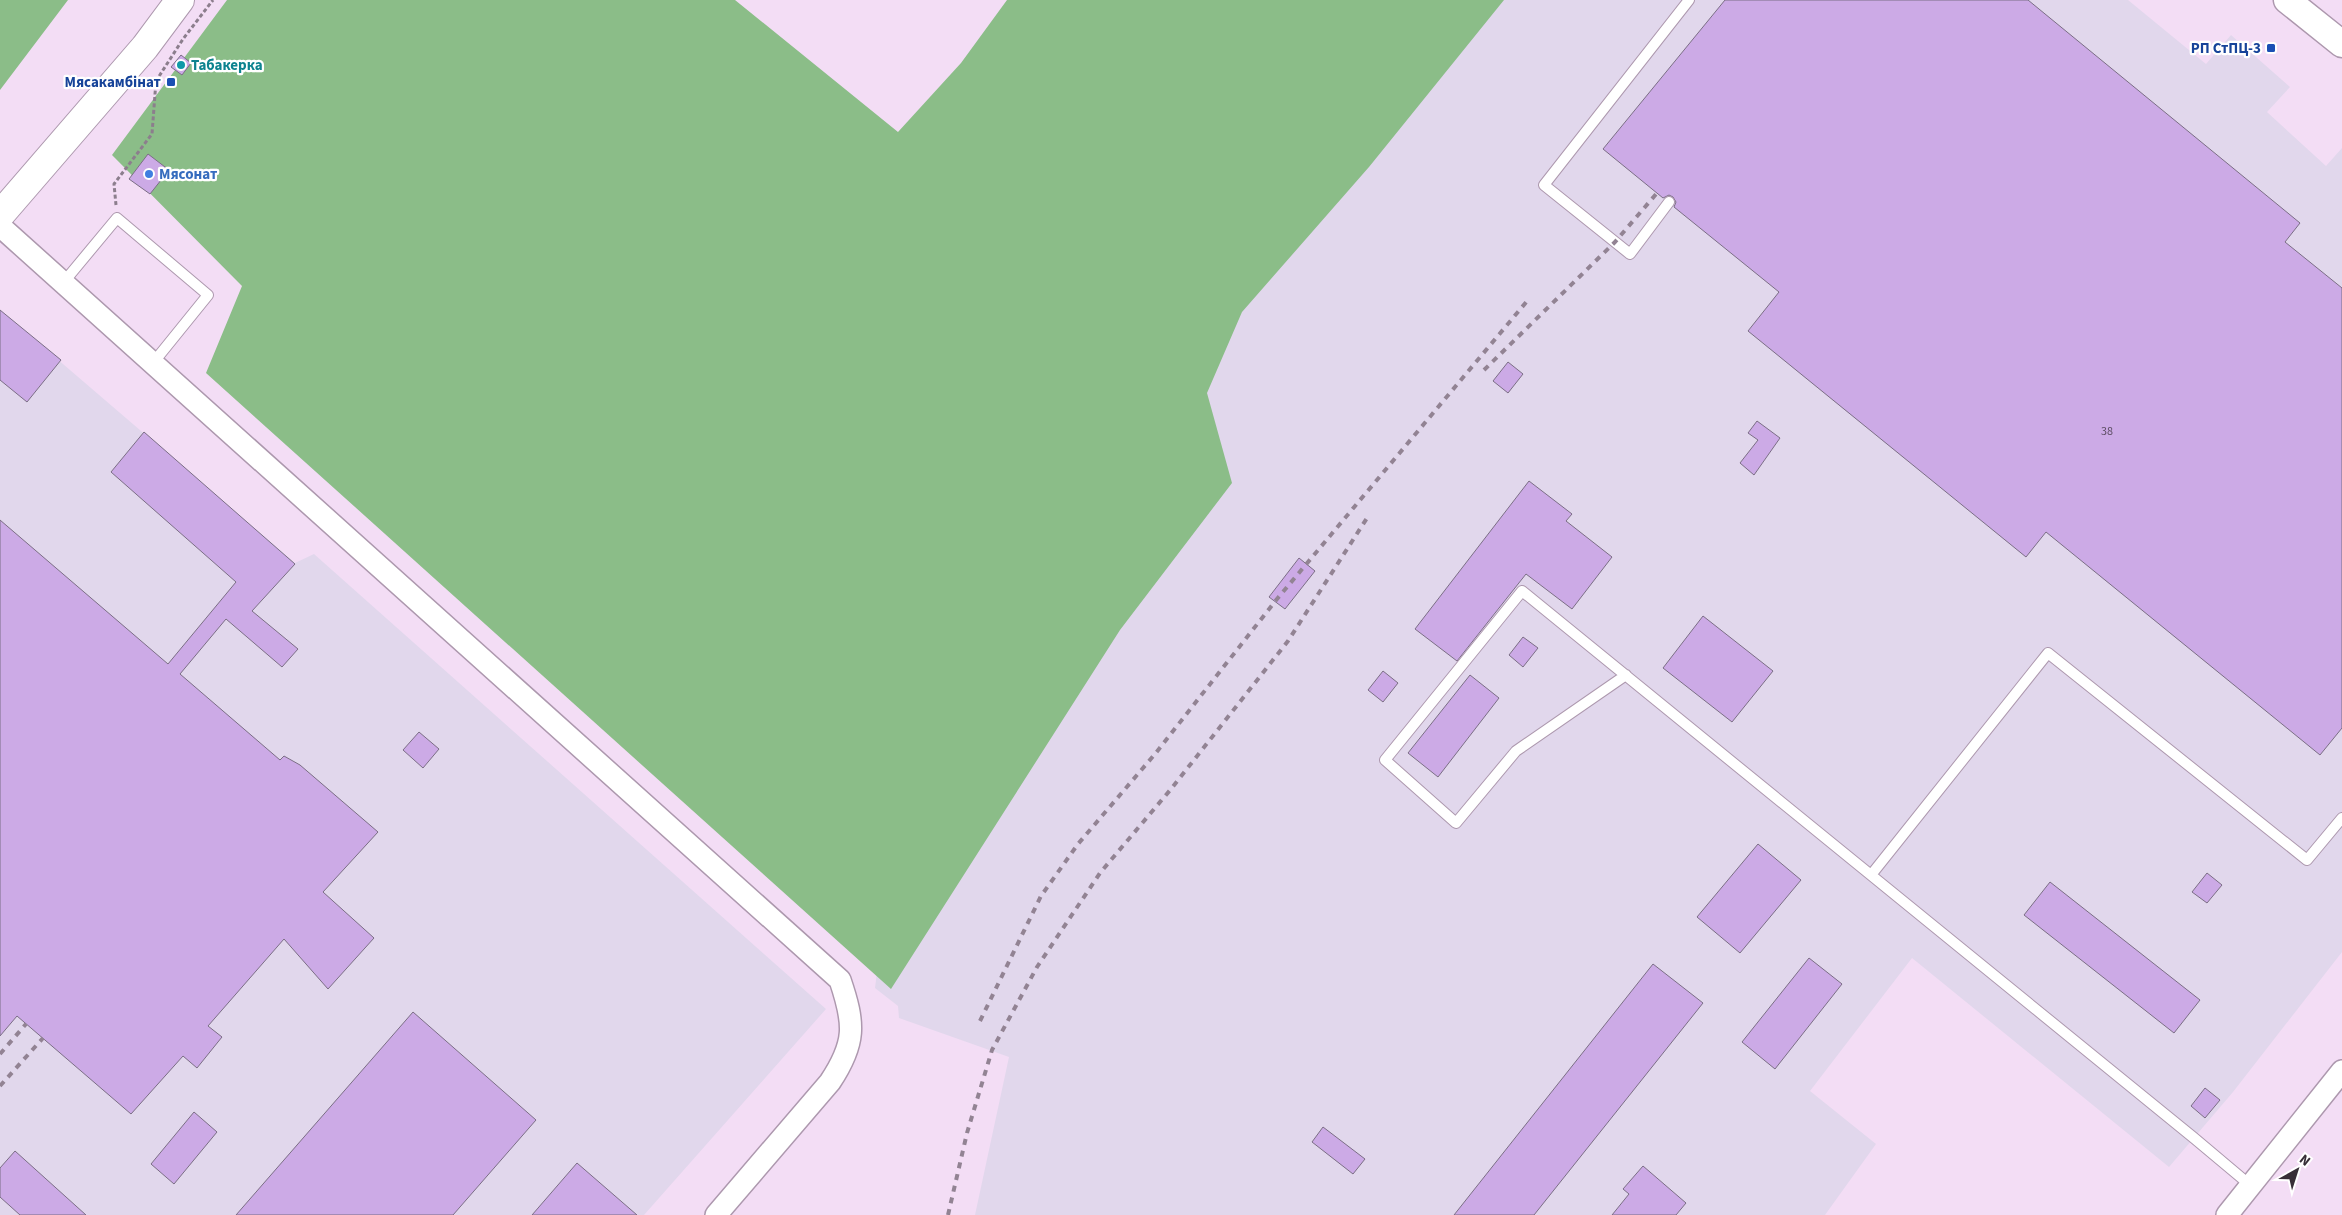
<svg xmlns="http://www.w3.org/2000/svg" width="2342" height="1215" viewBox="0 0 2342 1215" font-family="'Source Sans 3',sans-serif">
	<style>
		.industrial { fill: #e1d7ec }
		.forest { fill: #8bbd88 }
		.building { fill: #ccaae6; stroke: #7b6e85 }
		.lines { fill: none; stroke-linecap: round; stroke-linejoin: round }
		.service-casing { stroke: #ad98ae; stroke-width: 12 }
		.minor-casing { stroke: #ad98ae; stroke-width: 24 }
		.tertiary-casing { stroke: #ad98ae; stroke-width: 29 }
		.secondary-casing { stroke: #ad98ae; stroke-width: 30 }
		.path { stroke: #8c7e8d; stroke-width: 3; stroke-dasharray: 4 2.5; stroke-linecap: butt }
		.service { stroke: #fff; stroke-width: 10 }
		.minor { stroke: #fff; stroke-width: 21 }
		.tertiary { stroke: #fff; stroke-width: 26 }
		.secondary { stroke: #fff; stroke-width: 28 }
		.rail { stroke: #928393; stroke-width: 4; stroke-dasharray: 6 6; stroke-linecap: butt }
		.transit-dot { fill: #1a4fb4; stroke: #fff; stroke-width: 2 }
		.culture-dot { fill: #0f9aa8; stroke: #fff; stroke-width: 2 }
		.shop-dot { fill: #3f7fe0; stroke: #fff; stroke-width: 2 }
		.labels { text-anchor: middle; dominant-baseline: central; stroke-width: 4.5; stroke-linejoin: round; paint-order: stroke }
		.number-label { font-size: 12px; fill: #5c4d63 }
		.transit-label { font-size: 15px; font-weight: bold; fill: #164399; stroke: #fff; text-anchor: end }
		.culture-label { font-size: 15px; font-weight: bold; fill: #0d838f; stroke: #fff; text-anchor: start }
		.shop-label { font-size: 15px; font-weight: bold; fill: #366cbe; stroke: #fff; text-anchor: start }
	</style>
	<rect width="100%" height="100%" fill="#f3ddf5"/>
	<path class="industrial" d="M1503 0H2128L2206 64 2231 35 2290 87 2267 112 2326 166 2342 148V952L2233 1092 2169 1167 1912 958 1810 1091 1876 1144 1825 1215H975L1009 1057 899 1018 898 1006 875 988 878 964 1157 401Z
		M0 310 295 563 314 554 826 1009 644 1215H0Z"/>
	<path class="forest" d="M0 0H68L0 90Z
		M227 0H735L898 132 961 63 1007 0H1504L1369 167 1242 312 1207 393 1232 483 1120 630 891 989 206 373 242 286 112 155Z"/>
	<path class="building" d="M1725 0H2028L2300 223 2285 242 2342 288V728L2320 755 2046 532 2026 557 1748 331 1779 292 1674 207 1676 202 1673 197 1669 195 1663 198 1603 149Z
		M181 55 191 63 182 75 171 67Z
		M148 154 169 170 150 194 129 179Z
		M0 310 61 360 27 402 0 380Z
		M1508 362 1523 374 1508 393 1493 381Z
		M1757 421 1780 438 1754 475 1740 463 1758 440 1748 433Z
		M144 432 295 564 252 611 298 649 282 667 226 619 180 674 280 760 284 756 300 765 378 832 323 892 374 938 328 989 284 939 208 1026 222 1037 197 1068 183 1056 131 1114 17 1016 0 1036V520L168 664 236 582 111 472Z
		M1529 481 1572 514 1566 521 1612 557 1572 609 1526 574 1457 661 1415 629Z
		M1299 558 1315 571 1285 609 1269 597Z
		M1703 616 1773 671 1732 722 1663 668Z
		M1523 637 1538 648 1523 667 1509 655Z
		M1383 671 1398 683 1383 702 1368 690Z
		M1470 675 1499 698 1438 777 1408 753Z
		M419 732 439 749 423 768 403 750Z
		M1758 844 1801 880 1740 953 1697 917Z
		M2207 873 2222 885 2207 903 2192 892Z
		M2050 882 2200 1000 2174 1033 2024 915Z
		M1809 958 1842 984 1775 1069 1742 1042Z
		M1653 964 1703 1003 1534 1215H1454Z
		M413 1012 536 1120 453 1215H236Z
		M2205 1088 2220 1100 2205 1118 2191 1106Z
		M194 1112 217 1132 174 1184 151 1164Z
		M1323 1127 1365 1159 1353 1174 1312 1142Z
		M15 1151 86 1215H20L0 1197V1168Z
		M577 1163 637 1215H532Z
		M1643 1166 1686 1203 1676 1215H1612L1629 1194 1623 1189Z"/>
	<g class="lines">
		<g class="service-casing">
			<path id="service" d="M1669 202 1630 254 1544 185 1689 0
				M63 283 117 218 208 295 153 363
				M1626 675 1516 751 1456 823 1385 760 1522 591 2194 1138 2250 1185
				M1871 875 2048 653 2307 860 2342 818"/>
		</g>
		<g class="minor-casing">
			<path id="minor" d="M0 226 840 980C855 1024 856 1043 830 1082L716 1215
				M2227 1215 2342 1071"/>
		</g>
		<g class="tertiary-casing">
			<path id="tertiary" d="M2287 0 2342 44"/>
		</g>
		<g class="secondary-casing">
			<path id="secondary" d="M0 215 145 47 180 0"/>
		</g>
		<path class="path" d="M116 205 114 184 152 134 156 81 183 39 213 0"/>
		<use href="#service" class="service"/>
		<use href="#minor" class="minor"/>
		<use href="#tertiary" class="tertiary"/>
		<use href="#secondary" class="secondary"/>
		<path class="rail" d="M1484 370 1615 242 1657 193
			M980 1021 1041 896 1078 844 1155 754 1277 599 1528 300
			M0 1054 26 1024
			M0 1086 43 1038
			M948 1215 967 1133 992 1050 1037 967 1100 873 1171 789 1288 641 1367 518"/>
	</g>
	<g class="transit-dot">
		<rect x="2266" y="43" width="10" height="10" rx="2.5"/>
		<rect x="166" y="77" width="10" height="10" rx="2.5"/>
	</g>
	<circle class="culture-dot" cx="181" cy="65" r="5"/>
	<circle class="shop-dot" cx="149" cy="174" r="5"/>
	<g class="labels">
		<g class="number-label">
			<text x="2107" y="431">38</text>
		</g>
		<g class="transit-label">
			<text x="2261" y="48">РП СтПЦ-3</text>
			<text x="161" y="82">Мясакамбінат</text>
		</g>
		<g class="culture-label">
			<text x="191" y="65">Табакерка</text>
		</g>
		<g class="shop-label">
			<text x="159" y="174">Мясонат</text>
		</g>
	</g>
	<g transform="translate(2297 1170) rotate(39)" stroke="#ffffff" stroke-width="4" paint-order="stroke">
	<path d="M0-4L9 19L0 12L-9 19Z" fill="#372e37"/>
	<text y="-8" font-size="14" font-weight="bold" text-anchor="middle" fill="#372e37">N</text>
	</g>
</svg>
